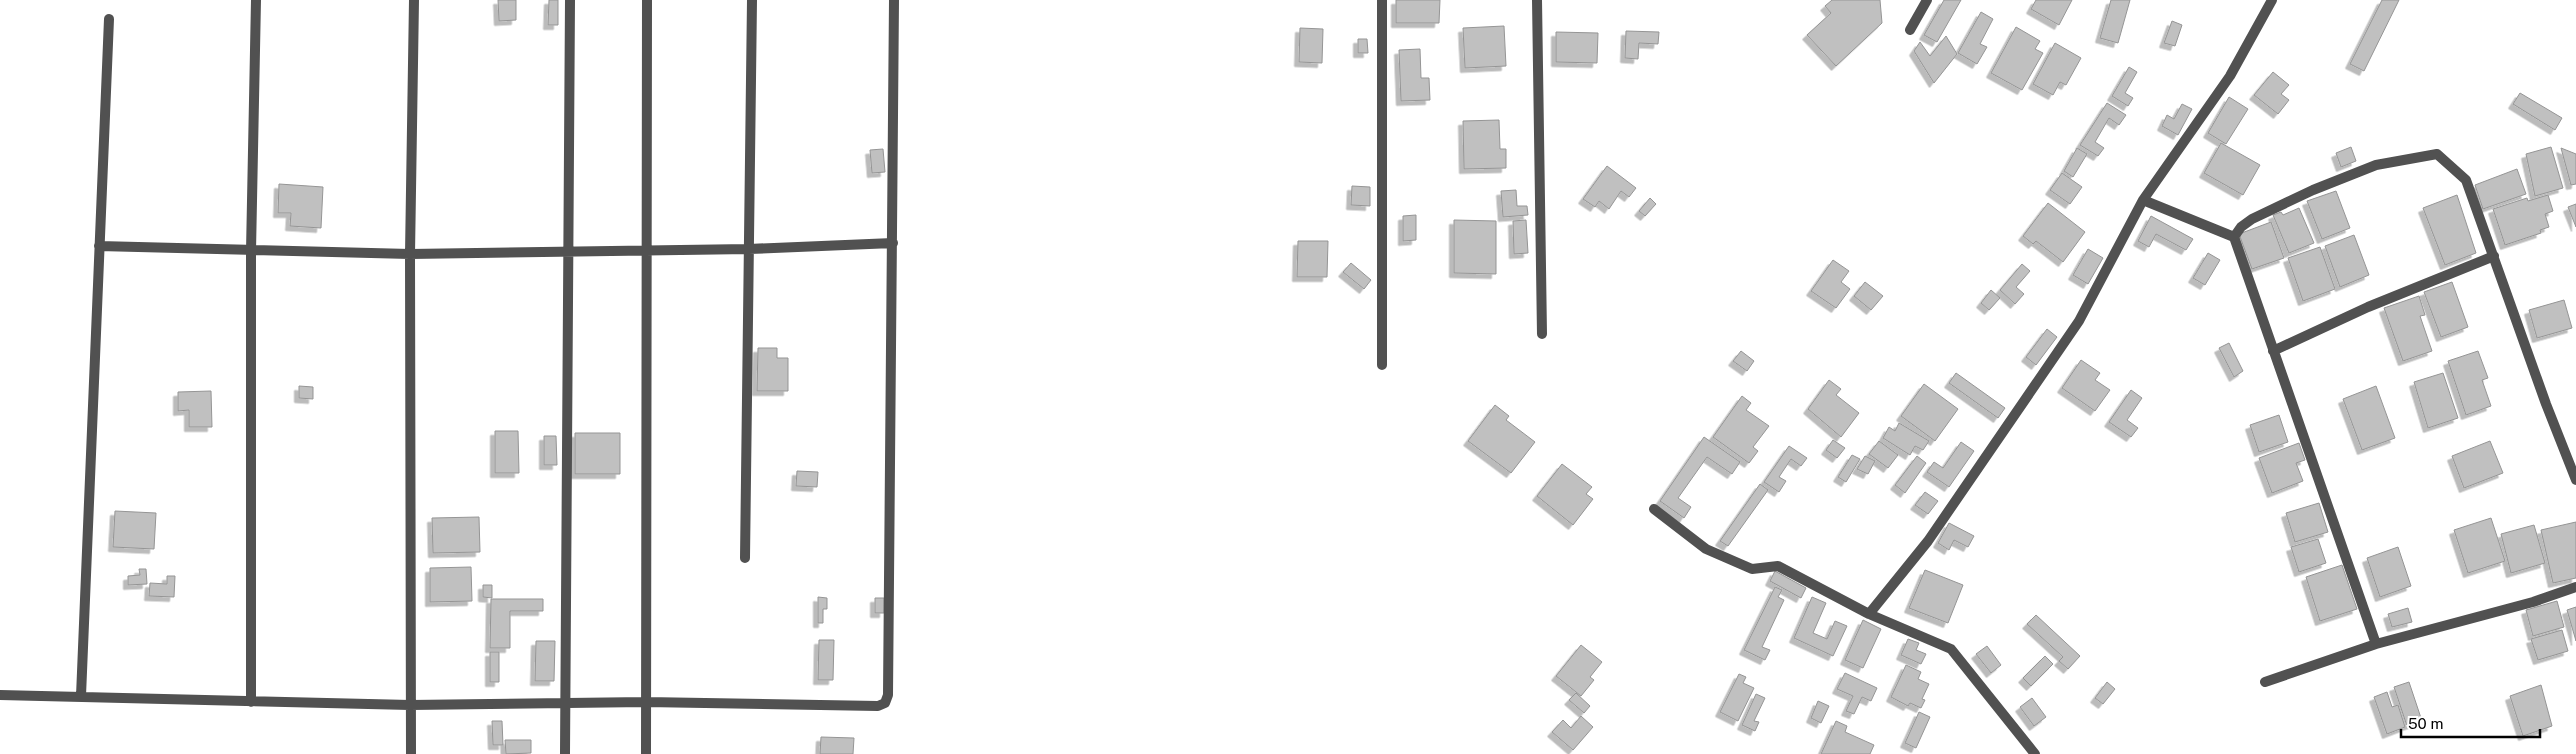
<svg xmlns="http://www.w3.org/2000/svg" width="2576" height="754" viewBox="0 0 2576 754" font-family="'Public Sans',sans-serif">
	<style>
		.building { fill: #c0c0c0; stroke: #959595; filter: url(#shadow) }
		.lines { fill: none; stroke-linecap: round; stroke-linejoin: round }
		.street { stroke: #515151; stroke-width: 10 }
	</style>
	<defs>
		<filter id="shadow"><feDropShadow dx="-4.5" dy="4.5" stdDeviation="0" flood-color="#0004"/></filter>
	</defs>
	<rect width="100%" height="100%" fill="#fff"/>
	<path class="building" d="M498 0H516V20L499 21Z
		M549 0H558V25H548Z
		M1396 0H1440L1439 23H1396Z
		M1832 0H1880L1882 23 1836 66 1807 35 1831 13 1825 6Z
		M1944 0H1961L1937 42 1924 35Z
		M2036 0H2072L2059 25 2031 9Z
		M2111 0H2130L2118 43 2100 38Z
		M2382 0H2399L2364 71 2350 64Z
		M1981 12 1993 19 1980 44 1987 47 1977 64 1958 53Z
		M2172 21 2182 25 2175 46 2164 43Z
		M1504 26 1506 66 1465 68 1463 28Z
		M2016 27 2040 41 2035 49 2043 53 2022 90 1991 73Z
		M1300 28 1323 29 1322 63 1299 62Z
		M1626 31 1659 32 1658 44 1639 43 1638 59 1625 58Z
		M1556 32 1598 33 1597 63 1556 62Z
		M1946 36 1957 54 1934 83 1914 51 1920 42 1930 56Z
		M1358 39H1367L1368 53H1358Z
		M2055 43 2081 58 2066 85 2060 82 2053 95 2033 84Z
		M1420 49 1421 78H1429L1430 100 1401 101 1399 50Z
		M2129 67 2137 72 2125 93 2133 98 2128 106 2112 96Z
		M2273 72 2289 85 2281 94 2289 100 2278 114 2254 95Z
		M2520 93 2562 118 2555 130 2513 104Z
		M2229 97 2248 109 2226 144 2208 133Z
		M2107 103 2126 115 2119 125 2109 118 2095 142 2104 148 2098 156 2080 145Z
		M2182 104 2192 109 2178 135 2162 126 2167 115 2174 119Z
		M1499 120 1500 149H1506V168L1464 169 1463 121Z
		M2221 143 2260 165 2243 195 2204 173Z
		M2351 147 2356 161 2341 167 2336 153Z
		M2551 147 2563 188 2535 196 2526 154Z
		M2077 148 2087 154 2073 177 2064 171Z
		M2561 148 2576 154V184L2571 185Z
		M883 149 885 172 872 173 870 150Z
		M1607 166 1636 188 1629 197 1621 191 1609 209 1599 201 1595 207 1583 199Z
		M2517 169 2526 194 2483 209 2475 185Z
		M2062 173 2082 187 2070 204 2050 190Z
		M279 184 323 187 321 228 290 226 291 213H278Z
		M1352 186 1370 187V206L1351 205Z
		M1516 190 1517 206H1527L1528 215 1503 217 1501 191Z
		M2336 191 2350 228 2322 239 2307 201Z
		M2457 195 2476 253 2445 265 2423 208Z
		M2548 195 2553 211 2545 214 2549 227 2540 230 2541 233 2505 245 2493 209 2527 198 2528 201Z
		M1650 198 1656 204 1645 216 1639 211Z
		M2048 203 2085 232 2063 262 2036 241 2033 244 2023 236Z
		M2576 204V227L2568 207Z
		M2299 208 2314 243 2289 253 2273 215 2281 212 2283 215Z
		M1416 215V240L1403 241V216Z
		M2151 216 2193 239 2186 250 2156 234 2149 247 2138 241Z
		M1454 220 1496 221V274L1454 273Z
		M1526 220 1528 253 1514 254 1513 221Z
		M2271 222 2284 258 2252 269 2239 234Z
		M2354 235 2369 275 2340 287 2325 246Z
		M1298 241H1328L1327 277H1297Z
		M2320 247 2335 289 2303 301 2288 258Z
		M2088 249 2103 258 2088 284 2073 275Z
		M2208 253 2220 260 2205 285 2193 278Z
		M1833 260 1849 271 1841 282 1850 289 1836 308 1811 291Z
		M1351 263 1371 280 1364 289 1343 272Z
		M2022 264 2030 271 2016 287 2024 294 2015 304 2000 290Z
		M1865 282 1883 296 1871 310 1854 296Z
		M2452 282 2468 327 2441 337 2424 292Z
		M1991 290 2000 298 1989 310 1981 303Z
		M2419 296 2425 315 2420 316 2432 351 2403 361 2384 308Z
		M2564 300 2572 328 2537 338 2529 310Z
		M2047 329 2057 337 2036 365 2026 357Z
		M2229 343 2243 371 2234 377 2219 348Z
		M758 348H777V358H788V391H757Z
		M1741 351 1754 361 1747 371 1733 361Z
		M2478 351 2488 378 2482 380 2491 406 2466 415 2448 361Z
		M2081 360 2100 373 2095 380 2110 390 2095 411 2062 388Z
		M1956 373 2005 408 1998 418 1949 383Z
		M2443 373 2458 418 2428 428 2414 382Z
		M1829 380 1841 389 1836 395 1859 413 1841 437 1808 409Z
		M1924 384 1958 409 1935 441 1901 416Z
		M299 386 313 387V399L299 398Z
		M2376 386 2395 438 2362 450 2343 399Z
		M2131 390 2142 398 2127 420 2138 428 2131 437 2109 422Z
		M211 391 212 427H189V410L178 411V392Z
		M1742 396 1751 403 1746 410 1769 426 1753 447 1758 451 1749 463 1713 437Z
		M1495 405 1509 416 1506 420 1535 442 1511 473 1468 441Z
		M2279 415 2288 442 2259 452 2250 425Z
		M1899 423 1929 441 1923 450 1915 446 1910 455 1883 438 1889 427 1895 431Z
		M495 431H518L519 473H495Z
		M575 433H620V474H575Z
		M544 436H556L557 465H544Z
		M1704 437 1740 462 1732 474 1707 457 1678 498 1691 507 1684 518 1660 501Z
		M1833 440 1845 448 1837 458 1826 450Z
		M1879 441 1898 455 1888 468 1869 454Z
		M2490 441 2503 473 2464 488 2452 456Z
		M1961 442 1974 451 1949 487 1927 472 1934 462 1943 468Z
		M2299 443 2305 460 2296 463 2303 481 2272 493 2259 458Z
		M1789 446 1807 458 1801 466 1791 459 1779 477 1786 481 1779 492 1764 482Z
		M1852 455 1860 459 1846 482 1838 477Z
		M1865 456 1875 461 1868 474 1857 469Z
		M1917 456 1926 463 1905 493 1895 485Z
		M1562 464 1592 487 1586 494 1593 499 1573 525 1537 496Z
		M797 471 818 472 817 487 796 486Z
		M1760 484 1768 490 1728 546 1720 541Z
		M1925 492 1938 501 1928 514 1915 505Z
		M2319 503 2328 532 2295 542 2286 513Z
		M115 511 156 513 154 549 113 547Z
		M479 517 480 552 433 553 432 518Z
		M2491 518 2505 561 2468 573 2454 530Z
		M2576 522V578L2553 583 2541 530Z
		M1949 523 1974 536 1968 547 1954 540 1949 550 1938 543Z
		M2534 525 2545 563 2511 573 2501 534Z
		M2318 539 2326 563 2299 572 2291 547Z
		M2398 547 2411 586 2380 597 2367 558Z
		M2342 565 2357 609 2320 621 2306 577Z
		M471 567 472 601 430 602V568Z
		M139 569H146L147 584 128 585V576L140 575Z
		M1925 570 1963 585 1948 623 1909 608Z
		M1775 571 1806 588 1801 598 1770 581Z
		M167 576H175L174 597 149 596 150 583 167 584Z
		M483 585H492V598L483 597Z
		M1775 587 1782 590 1778 597 1784 600 1762 647 1770 650 1765 660 1744 650Z
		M818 597 827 598V609H823V623H818Z
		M1812 597 1826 603 1813 633 1827 639 1835 621 1847 626 1833 656 1794 638Z
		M875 598H884V613H875Z
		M491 599H543V611H510V648H490Z
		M2557 601 2564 627 2533 636 2526 610Z
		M2576 607V641L2567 610Z
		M2408 608 2412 622 2392 627 2388 614Z
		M2036 615 2080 656 2068 669 2059 661 2063 657 2027 624Z
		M1863 620 1881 629 1863 668 1845 660Z
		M2562 630 2568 651 2538 660 2531 639Z
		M1908 639 1919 643 1916 650 1926 654 1921 664 1901 655Z
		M819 640H834L833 680H818Z
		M536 641H555L554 681H535Z
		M1581 645 1602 662 1590 677 1594 680 1581 696 1556 676Z
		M1987 646 2001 665 1991 673 1976 654Z
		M490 652H499V682H490Z
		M2045 656 2053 664 2031 686 2023 678Z
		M1906 665 1921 672 1918 679 1929 684 1922 699 1925 700 1921 708 1910 703 1908 706 1891 697Z
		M1845 673 1877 688 1871 701 1862 697 1854 714 1846 711 1853 696 1837 689Z
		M1739 674 1746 677 1743 683 1754 688 1738 721 1720 712Z
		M2107 682 2115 689 2103 704 2095 698Z
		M2409 682 2422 721 2407 726 2394 687Z
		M2541 685 2552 726 2523 736 2510 696Z
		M2387 692 2392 707 2398 705 2405 727 2387 734 2374 697Z
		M1576 693 1590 706 1584 713 1569 700Z
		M1756 694 1765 698 1754 721 1759 722 1755 731 1742 725Z
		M2032 698 2046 717 2034 726 2020 707Z
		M1818 701 1829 706 1821 723 1811 718Z
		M1919 712 1930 717 1916 748 1905 743Z
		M1581 716 1593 727 1573 750 1552 732 1563 720 1571 728Z
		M492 721H502L503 745H493Z
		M1836 721 1847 726 1845 732 1874 745 1870 754H1821Z
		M821 737 854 738 853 754H820Z
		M505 740H531V753L506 754Z"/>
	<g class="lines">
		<path class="street" d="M1382 0V365
			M1537 0 1542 334
			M1910 30 1927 0
			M2143 200 2234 237 2241 227 2252 219 2313 190 2376 165 2437 154 2466 180 2546 404 2576 480
			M2234 237 2376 644
			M99 246 410 254 749 249 893 243
			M2273 351 2368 307 2494 256
			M1654 509 1706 549 1752 569 1778 566 1869 614 1951 649 2035 754
			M745 558 752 0
			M1869 614 1928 541 2079 321 2143 200 2230 76 2272 0
			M2265 682 2376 644 2533 602 2576 587
			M0 695 410 705 646 702 878 706 885 703 888 695 894 0
			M81 696 109 19
			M251 702V251L256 0
			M411 754 410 254 414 0
			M565 754 570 0
			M646 754 647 0"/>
	</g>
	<path d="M2401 729v8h139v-8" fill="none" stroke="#000000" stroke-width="2.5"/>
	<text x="2408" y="729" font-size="15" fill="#000000" stroke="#ffffff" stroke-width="4" paint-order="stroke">50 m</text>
</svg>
